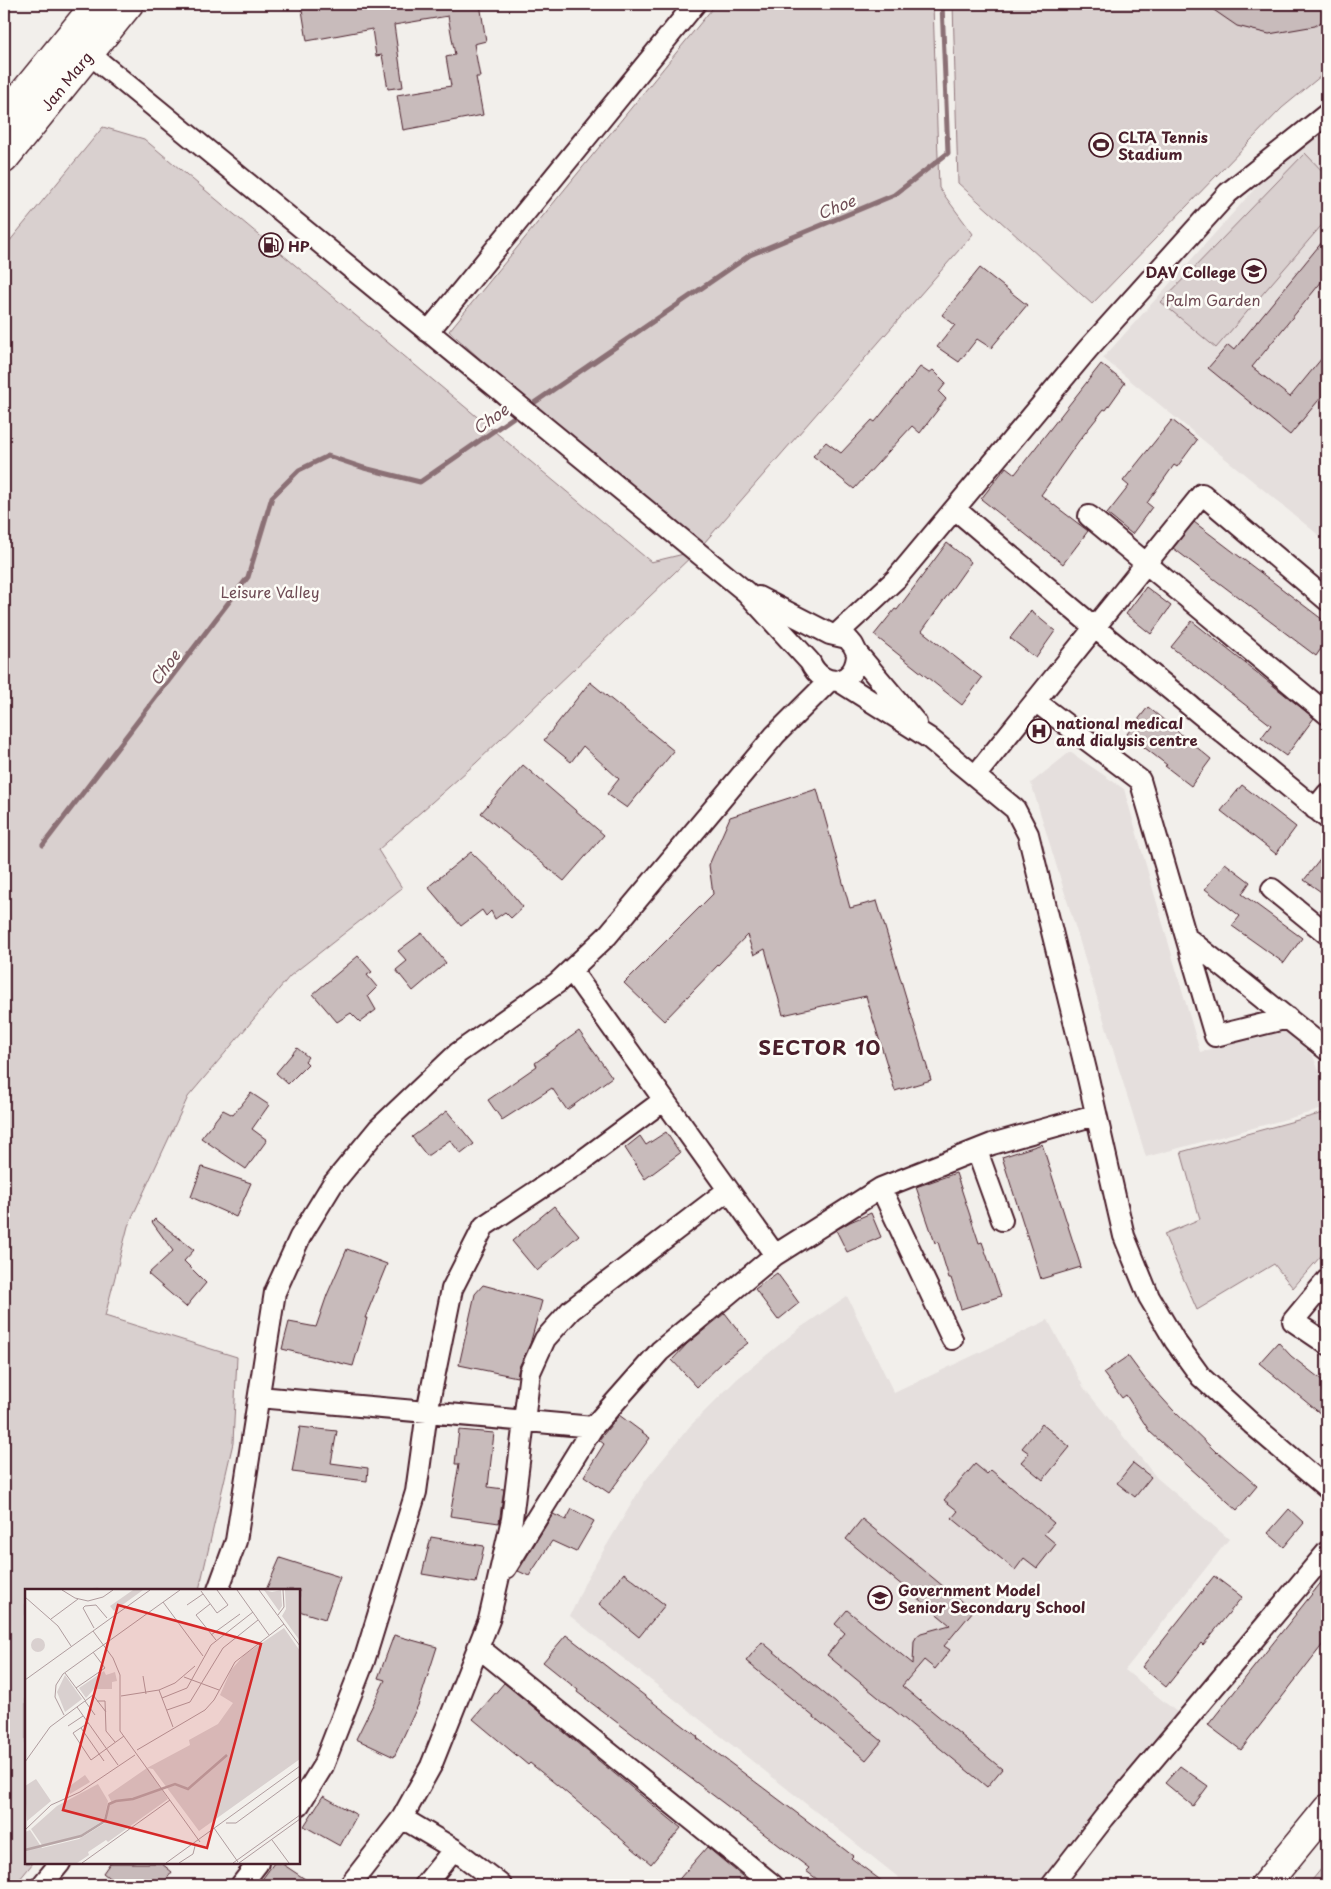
<svg xmlns="http://www.w3.org/2000/svg" width="1331" height="1889" viewBox="0 0 1331 1889" font-family="'Playpen Sans',sans-serif">
	<style>
		.built { fill: #e5dfdd }
		.green { fill: #d9d0cf; stroke: #92787d }
		.lines { fill: none; stroke-linecap: round; stroke-linejoin: round }
		.stream { stroke: #8b6f75; stroke-width: 5 }
		.building { fill: #c8bbbb; stroke: #4a1f2b }
		.street-casing { stroke: #4a1f2b; stroke-width: 24 }
		.secondary-casing { stroke: #4a1f2b; stroke-width: 31 }
		.street { stroke: #fdfcf7; stroke-width: 20 }
		.secondary { stroke: #fdfcf7; stroke-width: 28 }
		.labels { text-anchor: middle; dominant-baseline: central; stroke-width: 5; stroke-linejoin: round; paint-order: stroke }
		.street-label { font-size: 15px; fill: #4a1f2b; stroke: #fdfcf7 }
		.poi-label { font-size: 15px; font-weight: bold; fill: #4a1f2b; stroke: #fdfcf7; text-anchor: start }
		.park-label { font-size: 15px; fill: #6e4b54; stroke: #fdfcf7 }
		.water-label { font-size: 16px; font-style: italic; fill: #704e56; stroke: #fdfcf7 }
		.district-label { font-size: 20px; font-weight: bold; letter-spacing: 1px; fill: #4a1f2b; stroke: #fdfcf7 }
		.inset-river { fill: none; stroke: #b7a5a6; stroke-width: 2.5 }
		.inset-road { fill: none; stroke: #af9c9e; stroke-width: 1 }
		.view { fill: #d62828; fill-opacity: 0.15; stroke: #d62828; stroke-width: 2.5 }
		.inset-edge { fill: none; stroke: #4a1f2b; stroke-width: 2.5 }
	</style>
	<rect width="100%" height="100%" fill="#f2efeb"/>
	<filter id="ink" filterUnits="userSpaceOnUse"><feTurbulence type="fractalNoise" baseFrequency=".02" numOctaves="2"/><feDisplacementMap in="SourceGraphic" scale="10" xChannelSelector="R" yChannelSelector="G"/><feConvolveMatrix kernelMatrix="1 2 1 2 8 2 1 2 1" color-interpolation-filters="sRGB"/></filter>
	<g filter="url(#ink)">
		<path class="built" d="M1327 127V542L1103 358 1259 184Z
			M1070 752 1124 789 1200 1052 1284 1030 1313 1056 1327 1091V1108L1146 1157 1031 783Z
			M847 1296 894 1393 1048 1320 1084 1388 1157 1478 1229 1539 1125 1670 1178 1713 1037 1885H908L570 1616 586 1580 645 1481 690 1426 737 1379 800 1328Z"/>
		<path class="green" d="M716 4H933L939 188 973 234 697 551 476 763 378 850 402 888 290 976 188 1097 128 1226 105 1316 237 1357 233 1443 199 1590H26V1863H33L15 1885H4V248L103 127 144 139 651 562 696 551 449 331Z
			M953 4H1327V71L1282 108 1092 304 958 183Z
			M1305 153 1327 176V219L1216 348 1161 302Z
			M1327 1112V1249L1293 1288 1274 1264 1197 1310 1164 1234 1200 1219 1181 1152Z
			M1327 1862V1885H1308Z"/>
		<g class="lines">
			<path class="stream" d="M528 407 750 255 894 195 948 153 942 4
				M43 845 248 577 272 497 299 470 328 456 364 468 420 482 521 412"/>
		</g>
		<path class="building" d="M301 4H480L486 41 474 44 480 77H476L483 115 403 130 397 95 451 86 446 57 455 55 448 16 394 25 403 87 388 89 382 55 376 56 372 29 307 41Z
			M1205 4H1327V18L1315 26 1269 34 1237 26Z
			M1327 236V275L1252 367 1290 397 1327 352V390L1290 435 1208 368 1228 345 1234 350Z
			M980 268 1027 305 991 348 977 339 959 362 937 347 955 325 942 315Z
			M1101 364 1125 383 1106 410 1104 409 1078 442 1041 495 1088 531 1063 564 981 499 1006 467 1015 474Z
			M920 367 929 373 933 370 946 383 939 392 946 399 920 433 912 426 854 489 813 456 826 442 841 453 872 420 875 422Z
			M1172 420 1197 440 1177 467 1174 465 1147 503 1152 507 1132 534 1107 514 1129 486 1123 481Z
			M1194 522 1327 623V640L1316 656 1173 548Z
			M947 543 971 562 922 631 982 678 962 705 874 635 895 609 897 610Z
			M1146 587 1171 606 1151 634 1126 614Z
			M1031 611 1055 631 1036 658 1010 638Z
			M1192 621 1314 718 1286 756 1261 738 1271 725 1171 647Z
			M590 682 674 751 627 808 607 794 619 779 583 746 571 762 544 740Z
			M1148 707 1211 759 1191 786 1165 766 1167 765 1127 734Z
			M523 765 604 835 564 881 481 813Z
			M1242 785 1296 827 1276 854 1221 811Z
			M817 789 850 908 877 901 931 1080 895 1091 866 996 783 1015 765 949 754 955 747 935 664 1021 624 983 713 894 709 865 730 817Z
			M1327 851V896L1304 880Z
			M471 852 503 883 523 907 511 918 505 912 495 919 491 911 486 916 482 910 461 926 428 887Z
			M1225 863 1250 882 1242 894 1302 938 1284 963 1232 926 1240 916 1205 889Z
			M422 933 446 963 413 991 396 970 407 961 398 951Z
			M358 956 372 972 367 975 377 987 368 996 376 1010 360 1022 351 1013 337 1022 313 994Z
			M579 1031 612 1077 567 1110 552 1088 502 1120 488 1100 537 1066 535 1063Z
			M297 1048 308 1057 305 1061 308 1064 288 1084 276 1073Z
			M251 1093 269 1105 252 1129 267 1140 246 1169 201 1138 223 1110 233 1115Z
			M447 1111 474 1144 461 1154 450 1140 427 1156 412 1137Z
			M666 1132 680 1153 645 1179 625 1148 640 1136 646 1145Z
			M1042 1144 1081 1267 1041 1279 1002 1157Z
			M202 1167 251 1183 236 1217 191 1197Z
			M956 1173 979 1243 982 1242 1001 1296 961 1309 951 1278H949L938 1242 935 1243 916 1187Z
			M554 1206 579 1235 537 1271 512 1241Z
			M871 1213 881 1237 847 1252 836 1230 850 1222Z
			M155 1219 194 1250 184 1261 206 1283 186 1307 148 1274 173 1251 152 1222Z
			M347 1249 387 1264 365 1318H367L353 1366 282 1349 289 1322 316 1327 327 1295Z
			M777 1273 799 1303 778 1320 755 1289Z
			M483 1285 542 1301 530 1344 519 1367 517 1377 459 1365 475 1294Z
			M725 1313 748 1343 724 1361 697 1387 672 1360 687 1344Z
			M1278 1342 1291 1356 1327 1384V1419L1259 1363Z
			M1128 1356 1145 1379 1173 1410 1217 1453 1218 1452 1257 1486 1237 1510 1150 1432 1126 1395 1122 1398 1103 1373Z
			M619 1415 650 1438 609 1493 584 1476 604 1444 599 1440Z
			M1042 1424 1070 1447 1043 1480 1021 1462 1029 1453 1022 1448Z
			M300 1427 337 1431 331 1463 368 1468 367 1481 292 1472Z
			M459 1430 494 1433 488 1487 504 1489 499 1523 450 1516 459 1464H455Z
			M1133 1463 1151 1477 1135 1497 1117 1483Z
			M975 1464 987 1474 991 1470 1054 1523 1044 1534 1056 1544 1037 1568 1024 1558 1015 1570 952 1518 958 1511 944 1500Z
			M572 1509 594 1521 576 1552 552 1541 529 1576 518 1571 553 1514 566 1520Z
			M1289 1509 1304 1523 1284 1547 1268 1533Z
			M862 1519 973 1611 944 1646 950 1650 935 1669 924 1660 902 1686 1002 1769 987 1787 827 1655 845 1633 835 1624 847 1610 913 1664 914 1641 917 1636 921 1633 950 1625 846 1539Z
			M431 1537 484 1546 476 1583 422 1574Z
			M280 1558 340 1577 325 1619 299 1611V1590H266Z
			M624 1573 665 1605 639 1637 599 1604Z
			M1327 1575V1639L1241 1750 1208 1725Z
			M1214 1576 1242 1597 1203 1645 1201 1643 1166 1687 1142 1667Z
			M394 1635 437 1647 419 1703 394 1757 356 1739 385 1680 378 1678Z
			M566 1635 698 1737 697 1738 822 1832 853 1856 851 1858 887 1885H825L806 1871 809 1868 577 1692 578 1690 543 1662Z
			M762 1642 882 1741 866 1760 746 1661Z
			M504 1683 681 1828 651 1864 562 1789 530 1763 528 1765 473 1719Z
			M1180 1766 1208 1786 1193 1806 1165 1783Z
			M323 1796 357 1815 340 1846 304 1826Z
			M707 1847 719 1857 753 1885H674Z
			M110 1863H161L172 1872 162 1885H118L103 1873Z
			M274 1863H281L314 1885H258Z"/>
		<g class="lines">
			<g class="street-casing">
				<path id="street" d="M80 46 746 592 810 662C823 691 857 685 857 653
					M428 332 695 4
					M955 509 1094 627 1327 818
					M1089 516 1327 714
					M758 597 830 634 847 638 853 645 857 653 916 723
					M837 634 896 579 1087 350 1228 193 1327 114
					M839 681 929 738 1015 809 1028 834 1088 1078 1124 1236 1149 1297 1175 1341 1201 1377 1252 1424 1327 1488
					M1035 701 1140 780 1215 1036 1288 1018
					M975 776 1202 494 1327 600
					M1315 809 1327 794
					M1272 889 1327 934
					M1186 937 1327 1050
					M571 970 775 1255
					M977 1151 1002 1220
					M881 1188 952 1339
					M1327 1280 1293 1321 1327 1344
					M259 1397 593 1427
					M506 1568 593 1427 660 1351 775 1255 881 1188 992 1144 1095 1115
					M218 1590 236 1541 275 1292 300 1237 332 1185 378 1129 458 1053 557 983 607 936 775 735 829 681
					M478 1647 773 1885
					M299 1805 323 1766 364 1661 416 1492 427 1412 452 1289 484 1226 582 1161 664 1100
					M402 1818 454 1849 501 1885
					M42 1885 60 1863
					M241 1885 258 1863
					M350 1885 402 1818 431 1766 489 1620 512 1519 530 1372 545 1339 571 1310 728 1190
					M425 1885 454 1849
					M1052 1885 1104 1818 1327 1552"/>
			</g>
			<g class="secondary-casing">
				<path id="secondary" d="M4 117 96 4
					M4 159 129 4
					M1265 1885 1327 1809"/>
			</g>
			<use href="#street" class="street"/>
			<use href="#secondary" class="secondary"/>
		</g>
	</g>
	<defs>
		<g id="stadium-ring" transform="scale(1.25)"><circle r="9.5" fill="#fdfcf7" stroke="#4a1f2b" stroke-width="1.5"/><path d="M0-5a6.5 5 0 1 0 0 10a6.5 5 0 1 0 0-10ZM-3.5-1.8h7v3.6h-7Z" fill="#4a1f2b"/></g>
		<g id="fuel-ring" transform="scale(1.25)"><circle r="9.5" fill="#fdfcf7" stroke="#4a1f2b" stroke-width="1.5"/><path d="M-5.5-6h7V0h2V4h1.3V-2.5L3-4.5l.8-.8L6-3V5H2.5V1h-1V6h-7ZM-4.2-4.7v3.2H.2V-4.7Z" fill="#4a1f2b"/></g>
		<g id="university-ring" transform="scale(1.25)"><circle r="9.5" fill="#fdfcf7" stroke="#4a1f2b" stroke-width="1.5"/><path d="M0-5L7-2L0 1L-7-2ZM-4 1L0 2.5L4 1V4Q0 6-4 4Z" fill="#4a1f2b"/></g>
		<g id="hospital-ring" transform="scale(1.25)"><circle r="9.5" fill="#fdfcf7" stroke="#4a1f2b" stroke-width="1.5"/><path d="M-5-5h3v3.5h4V-5h3V5h-3V1.5h-4V5h-3Z" fill="#4a1f2b"/></g>
		<g id="school-ring" transform="scale(1.25)"><circle r="9.5" fill="#fdfcf7" stroke="#4a1f2b" stroke-width="1.5"/><path d="M0-5L7-2L0 1L-7-2ZM-4 1L0 2.5L4 1V4Q0 6-4 4Z" fill="#4a1f2b"/></g>
	</defs>
	<g fill-rule="evenodd">
		<use href="#stadium-ring" x="1101" y="145"/>
		<use href="#fuel-ring" x="271" y="245"/>
		<use href="#university-ring" x="1254" y="271"/>
		<use href="#hospital-ring" x="1039" y="731"/>
		<use href="#school-ring" x="880" y="1598"/>
	</g>
	<g class="labels">
		<g class="street-label">
			<text transform="translate(66 81) rotate(-51)">Jan Marg</text>
		</g>
		<g class="poi-label">
			<text x="1118" y="136">CLTA Tennis<tspan x="1118" dy="17">Stadium</tspan></text>
			<text x="288" y="245">HP</text>
			<text x="1236" y="271" text-anchor="end">DAV College</text>
			<text x="1056" y="722">national medical<tspan x="1056" dy="17">and dialysis centre</tspan></text>
			<text x="898" y="1589">Government Model<tspan x="898" dy="17">Senior Secondary School</tspan></text>
		</g>
		<g class="park-label">
			<text x="1213" y="299">Palm Garden</text>
			<text x="270" y="591">Leisure Valley</text>
		</g>
		<g class="water-label">
			<text transform="translate(836 206) rotate(-22)">Choe</text>
			<text transform="translate(490 418) rotate(-35)">Choe</text>
			<text transform="translate(164 667) rotate(-53)">Choe</text>
		</g>
		<g class="district-label">
			<text x="820" y="1047">SECTOR 10</text>
		</g>
	</g>
	<g transform="translate(25 1589)">
		<rect width="275" height="275" fill="#f2efeb"/>
		<path d="M108 1H118L89 22 85 17ZM239 1 247 3 256 1 257 17 254 22ZM260 1H275V52L257 27 261 20ZM259 39 275 62V170L174 242 128 180 123 179 143 210 83 253 81 251 63 263 64 266 52 274H0V243L5 241 17 259 54 250 80 234 86 212 83 206 122 179 165 156 164 151 193 135 208 114 195 106 206 81 219 66ZM6 56a7 7 0 1 1 14 0a7 7 0 1 1-14 0ZM79 82 81 86 90 83 92 92 87 93V100H69L61 109 54 99ZM40 86 57 110 40 123 32 103ZM60 186 65 193 45 205 42 199ZM11 190 26 212 2 232 0 197ZM73 195 83 212 79 231 54 247 17 256 6 240 32 217Z" fill="#d9d0cf"/>
		<path class="inset-river" d="M0 261 56 247 80 232 84 215 91 212 108 210 150 195 163 200 202 166"/>
		<path class="inset-road" d="M37 1 50 9 63 12 78 8 88 1M212 1 244 46M234 1 275 57M176 2 192 24 203 16 192 1M0 8 33 37 46 57M138 13 178 67M185 15 171 26 191 51M162 16 178 5M253 26 259 18 258 1M26 30 53 10M69 39 58 19 60 17 71 16 82 29M68 42 88 69 95 86V142L175 253M186 46 215 25M40 84 60 111M118 87 121 105M159 88 194 101M0 91 125 1M51 99 80 79 68 63M134 101 148 138M96 107 134 101 150 94 170 77M137 109 162 99 186 56 228 23M60 112 70 126M72 112H80L81 142 90 153M52 118 93 176M142 121 165 113 198 59 233 31M39 126 30 108 31 96 38 85 155 1M63 134 48 144 66 171 99 147M43 137 58 127M56 139 79 172M112 161 180 121 189 111 210 73 259 35M0 173 25 138 68 106 81 123M201 234H211L275 187M189 239 213 273M0 241 26 216 55 203 110 166M247 251 264 274M57 274 145 211M141 274 275 177M154 274 168 265 170 257M208 274 275 226M214 274 275 230"/>
		<path class="view" d="M93 16 236 55 182 259 38 221Z"/>
		<rect width="275" height="275" class="inset-edge"/>
	</g>
	<rect width="1331" height="1889" fill="none" stroke="#fdfcf7" stroke-width="20"/>
	<rect x="10" y="10" width="1311" height="1869" fill="none" stroke="#4a1f2b" stroke-width="2" filter="url(#ink)"/>
</svg>
